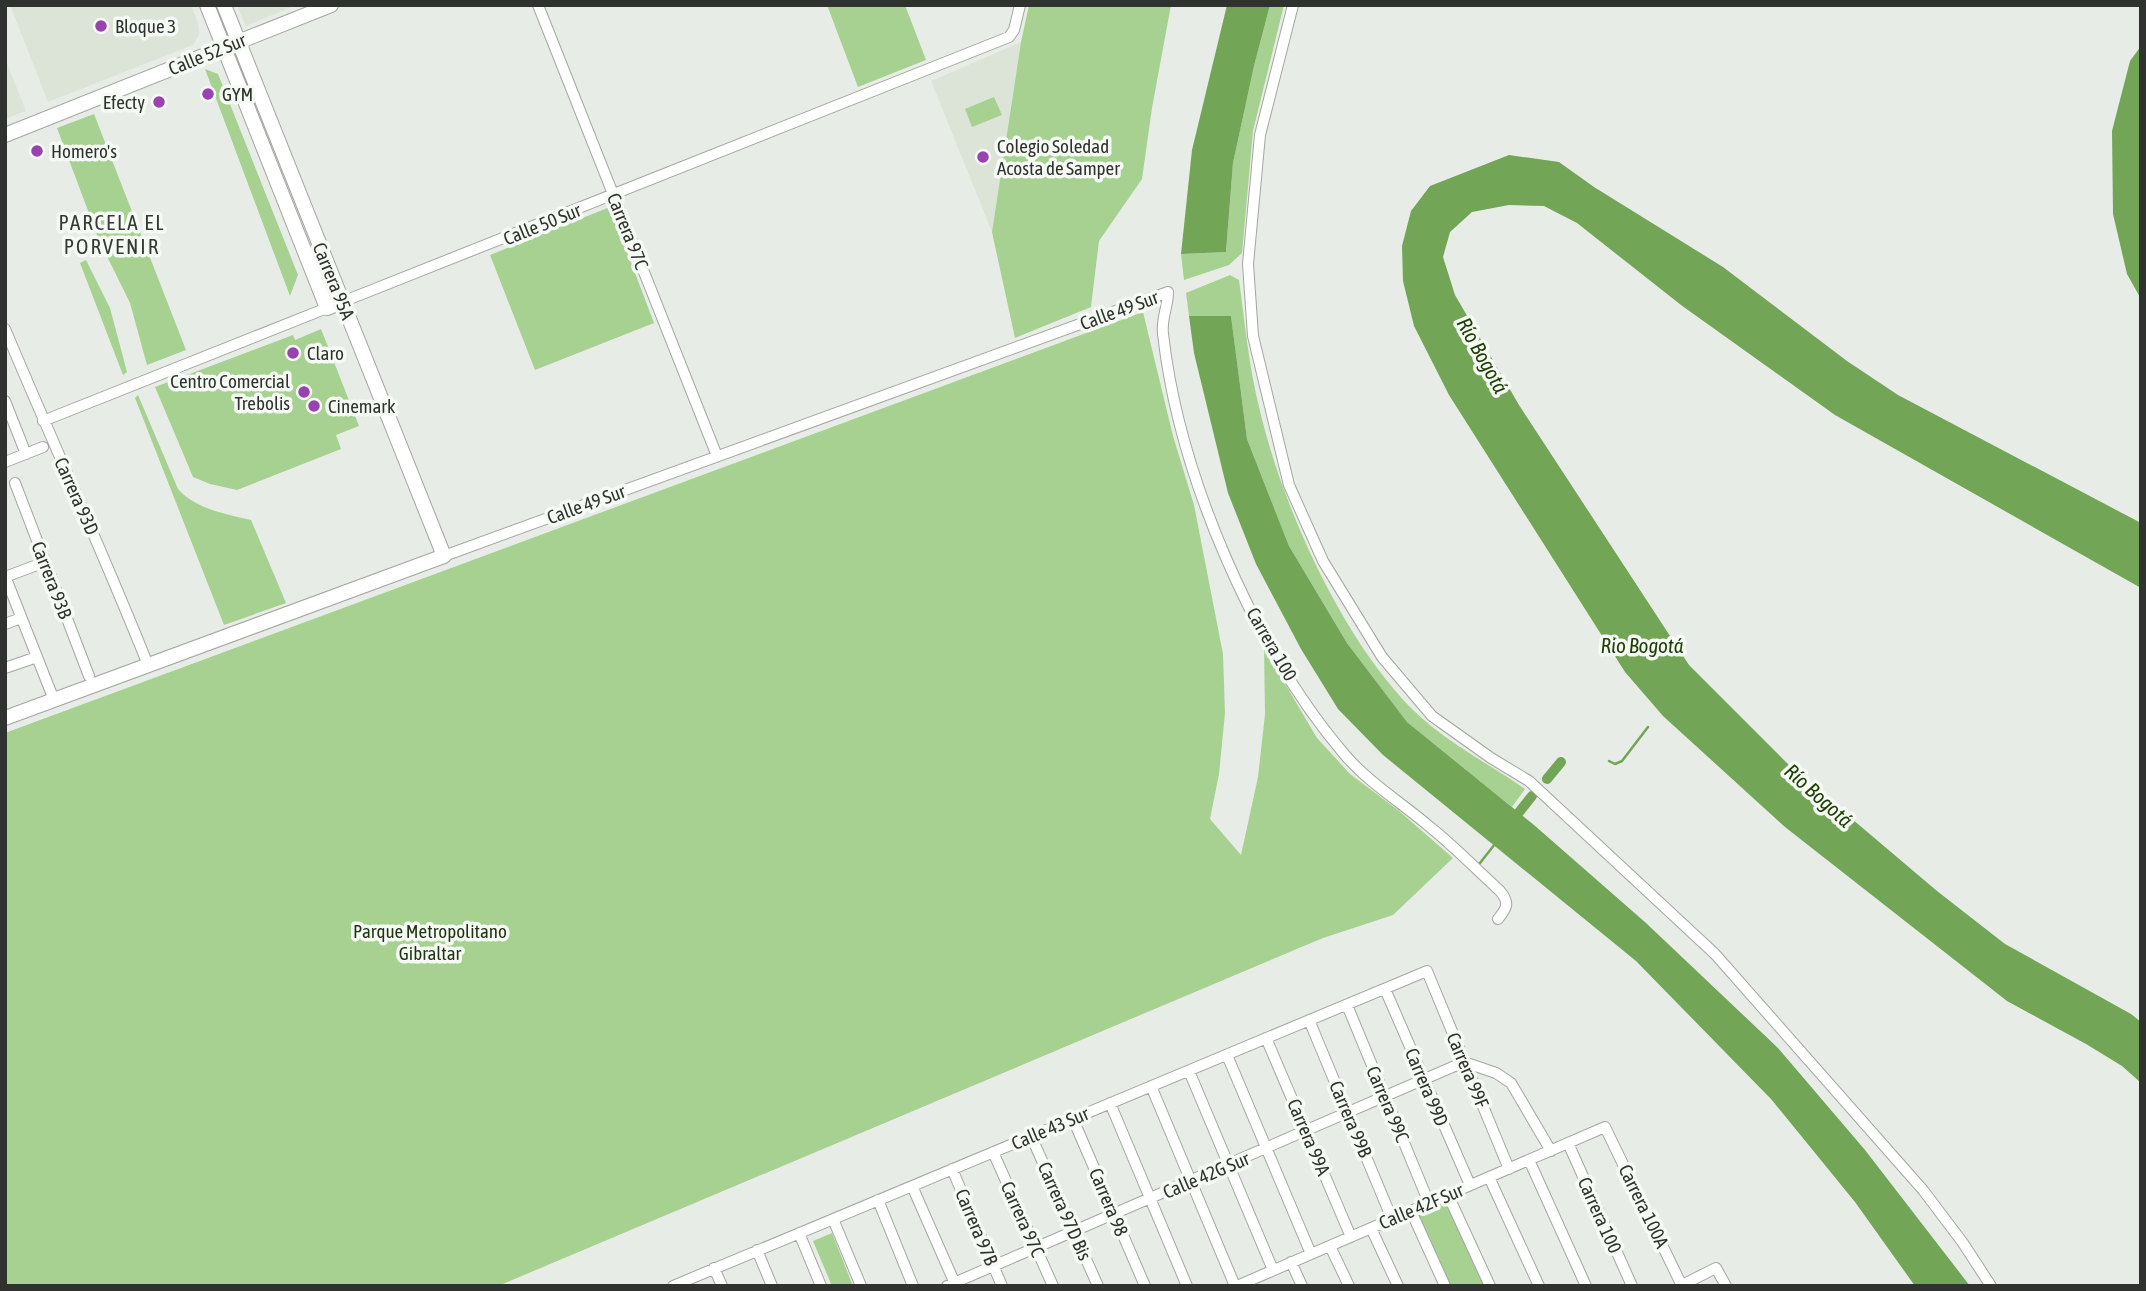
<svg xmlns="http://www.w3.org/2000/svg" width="2146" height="1291" viewBox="0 0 2146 1291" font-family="'Asap Condensed',sans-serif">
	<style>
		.built { fill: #dce4d8 }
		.green { fill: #a6d190 }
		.water { fill: #72a556 }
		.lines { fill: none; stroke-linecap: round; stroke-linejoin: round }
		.stream { stroke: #72a556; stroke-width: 2.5 }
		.canal { stroke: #72a556; stroke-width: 10 }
		.street-casing { stroke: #a3a6a1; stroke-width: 12 }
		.secondary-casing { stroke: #a3a6a1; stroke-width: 16 }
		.street { stroke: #fff; stroke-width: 10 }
		.secondary { stroke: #fff; stroke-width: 14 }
		.poi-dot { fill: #9943b0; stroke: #f6faf4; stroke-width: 2.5 }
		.labels { text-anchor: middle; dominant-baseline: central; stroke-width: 7; stroke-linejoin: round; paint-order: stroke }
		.poi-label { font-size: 19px; fill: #30322f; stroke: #f6faf4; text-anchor: start }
		.street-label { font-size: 19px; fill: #30322f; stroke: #f6faf4 }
		.park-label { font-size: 19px; fill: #1e3312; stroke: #f6faf4 }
		.neighbourhood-label { font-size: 21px; letter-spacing: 2px; fill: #353834; stroke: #f6faf4 }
		.water-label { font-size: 21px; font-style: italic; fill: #1e3e05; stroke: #f6faf4 }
	</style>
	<rect width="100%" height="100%" fill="#e8ece7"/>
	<path class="built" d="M10 5H191L198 23 199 35 193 45 48 102Z
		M237 5H296L246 26Z
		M1021 42 992 232 931 81Z
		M5 58 26 111 5 119Z"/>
	<path class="green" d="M827 5H905L926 60 858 87Z
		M1029 5H1171L1152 108 1142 179 1099 241 1091 307 1015 338 992 232 1021 42Z
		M1270 5H1284L1253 131 1242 253 1229 265 1184 280 1181 254 1226 252 1233 163 1254 66Z
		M205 69 218 74 298 275 290 296Z
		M994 97 1002 115 972 127 965 109Z
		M94 114 186 350 147 365 130 303 99 240 57 128Z
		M610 207 654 323 535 370 490 255Z
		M86 260 110 308 127 372 123 375 80 263Z
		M1230 275 1239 280C1245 324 1249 368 1260 411 1283 508 1342 639 1413 710 1446 742 1488 763 1525 789L1512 807 1407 722 1347 643 1289 546 1247 439 1231 316H1189L1186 293Z
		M1143 312 1173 436 1194 505 1223 654 1225 713 1219 774 1210 819 1241 855 1258 777 1265 714 1264 648 1317 738 1350 774 1398 810 1453 858 1393 915 1323 938 498 1286H5V733Z
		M321 329 359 426 336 435 341 449 237 490 210 484 193 477 155 387 293 335 295 340Z
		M138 395 178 489C196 509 225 514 251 520L286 603 224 625 135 398Z
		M1448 1200 1487 1286H1450L1417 1214Z
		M832 1233 853 1286H832L813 1241Z"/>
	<path class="water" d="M1227 5H1270L1254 66 1233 163 1226 252 1181 254 1192 150Z
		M2141 46V299L2127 274 2113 214 2112 131 2130 61Z
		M1509 155 1559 162 1594 187 1723 267 1847 361 1898 395 2141 523V588L1835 415 1681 305 1577 223 1544 206 1509 205 1472 212 1450 232 1443 257 1455 295 1519 405 1689 665 1793 769 1937 891 2005 944 2131 1014 2141 1022V1083L2122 1066 2086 1044 2007 1001 1785 827 1663 716 1625 672 1449 395 1414 326 1403 281 1402 246 1411 211 1430 186Z
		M1189 316H1231L1247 439 1289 546 1347 643 1407 722 1534 825 1646 923 1778 1048 1865 1150 1970 1286H1915L1855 1202 1771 1099 1636 961 1383 755 1338 709 1301 649 1256 564 1228 493 1194 353Z"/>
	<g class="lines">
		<path class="stream" d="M1609 761 1615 764 1622 761 1648 727
			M1480 863 1495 844"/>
		<path class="canal" d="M1547 779 1561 762
			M1512 821 1532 796"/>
		<g class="street-casing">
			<path id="street" d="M538 5 717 456
				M1293 5 1260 135 1248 264 1253 336 1289 485 1323 561 1382 657 1432 716 1491 758 1529 781 1715 954 1923 1190 1963 1243 1991 1286
				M342 302 1009 37 1014 30 1020 5
				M5 329C52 441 103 552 148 665
				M5 401 26 454
				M43 421 327 308
				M5 462 43 447
				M15 483 89 676
				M444 556 1168 292C1168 307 1161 319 1163 334 1179 475 1253 647 1345 755 1369 783 1402 803 1430 827 1455 847 1477 870 1500 891 1510 903 1507 908 1498 919
				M5 576 54 700
				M5 577 45 562
				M5 624 21 618
				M5 668 37 657
				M1385 989 1470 1185
				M1347 1005 1429 1203
				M1309 1020 1392 1219
				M1266 1038 1351 1237
				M1227 1055 1311 1254
				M1189 1071 1273 1270
				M1151 1086 1235 1286
				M1110 1103 1187 1286
				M1073 1119 1145 1286
				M1031 1136 1098 1286
				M1568 1143 1632 1286
				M993 1152 1053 1286
				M1529 1160 1586 1286
				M952 1169 1002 1286
				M1489 1177 1539 1286
				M912 1186 956 1286
				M1448 1195 1490 1286
				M878 1200 913 1286
				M1411 1211 1445 1286
				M833 1219 861 1286
				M1371 1228 1398 1286
				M799 1233 821 1286
				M1330 1246 1349 1286
				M757 1250 772 1286
				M1291 1262 1302 1286
				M714 1268 722 1286
				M673 1286 1427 971 1509 1169
				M947 1286 1464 1062 1496 1073 1511 1083 1551 1151
				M1237 1286 1605 1127 1682 1286
				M1680 1286 1716 1268 1726 1286"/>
		</g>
		<g class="secondary-casing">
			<path id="secondary" d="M207 5 327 308 342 302
				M5 135 331 5
				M5 718 444 556 224 5"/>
		</g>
		<use href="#street" class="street"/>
		<use href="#secondary" class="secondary"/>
	</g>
	<g class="poi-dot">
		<circle cx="101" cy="26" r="7"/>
		<circle cx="208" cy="94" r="7"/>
		<circle cx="159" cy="102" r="7"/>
		<circle cx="37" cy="151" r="7"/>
		<circle cx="983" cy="157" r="7"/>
		<circle cx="293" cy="353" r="7"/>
		<circle cx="304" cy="392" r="7"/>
		<circle cx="314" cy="406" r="7"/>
	</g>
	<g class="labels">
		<g class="poi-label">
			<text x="115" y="26">Bloque 3</text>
			<text x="222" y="94">GYM</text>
			<text x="145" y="102" text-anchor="end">Efecty</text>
			<text x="997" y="146">Colegio Soledad<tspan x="997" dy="22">Acosta de Samper</tspan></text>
			<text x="51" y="151">Homero's</text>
			<text x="307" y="353">Claro</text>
			<text x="290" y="381" text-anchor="end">Centro Comercial<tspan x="290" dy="22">Trebolis</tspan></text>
			<text x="328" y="406">Cinemark</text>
		</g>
		<g class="street-label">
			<text transform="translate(207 54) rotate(-22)">Calle 52 Sur</text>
			<text transform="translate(542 224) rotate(-22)">Calle 50 Sur</text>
			<text transform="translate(628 231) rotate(68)">Carrera 97C</text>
			<text transform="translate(334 281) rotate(68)">Carrera 95A</text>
			<text transform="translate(1119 310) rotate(-20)">Calle 49 Sur</text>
			<text transform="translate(77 496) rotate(66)">Carrera 93D</text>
			<text transform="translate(586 504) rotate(-20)">Calle 49 Sur</text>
			<text transform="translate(52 580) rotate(69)">Carrera 93B</text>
			<text transform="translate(1272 644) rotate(60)">Carrera 100</text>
			<text transform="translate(1468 1070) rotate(67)">Carrera 99F</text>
			<text transform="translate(1427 1087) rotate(67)">Carrera 99D</text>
			<text transform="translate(1388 1104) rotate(67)">Carrera 99C</text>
			<text transform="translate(1351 1119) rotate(67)">Carrera 99B</text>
			<text transform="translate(1050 1128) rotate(-23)">Calle 43 Sur</text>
			<text transform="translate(1309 1137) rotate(67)">Carrera 99A</text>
			<text transform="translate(1206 1175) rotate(-23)">Calle 42G Sur</text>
			<text transform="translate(1109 1202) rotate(67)">Carrera 98</text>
			<text transform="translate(1421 1206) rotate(-23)">Calle 42F Sur</text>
			<text transform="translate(1644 1206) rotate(64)">Carrera 100A</text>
			<text transform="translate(1065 1211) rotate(66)">Carrera 97D Bis</text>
			<text transform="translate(1600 1215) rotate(66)">Carrera 100</text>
			<text transform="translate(1023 1219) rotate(66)">Carrera 97C</text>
			<text transform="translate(977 1227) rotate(67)">Carrera 97B</text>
		</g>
		<g class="park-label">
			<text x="430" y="931">Parque Metropolitano<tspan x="430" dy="22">Gibraltar</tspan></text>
		</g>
		<g class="neighbourhood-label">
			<text x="112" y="222">PARCELA EL<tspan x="112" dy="24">PORVENIR</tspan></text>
		</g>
		<g class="water-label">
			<text transform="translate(1483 355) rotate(61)">Río Bogotá</text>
			<text x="1642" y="645">Rio Bogotá</text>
			<text transform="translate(1819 795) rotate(42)">Río Bogotá</text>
		</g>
	</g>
	<rect width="2146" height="1291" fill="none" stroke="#30322f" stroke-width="14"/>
</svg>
